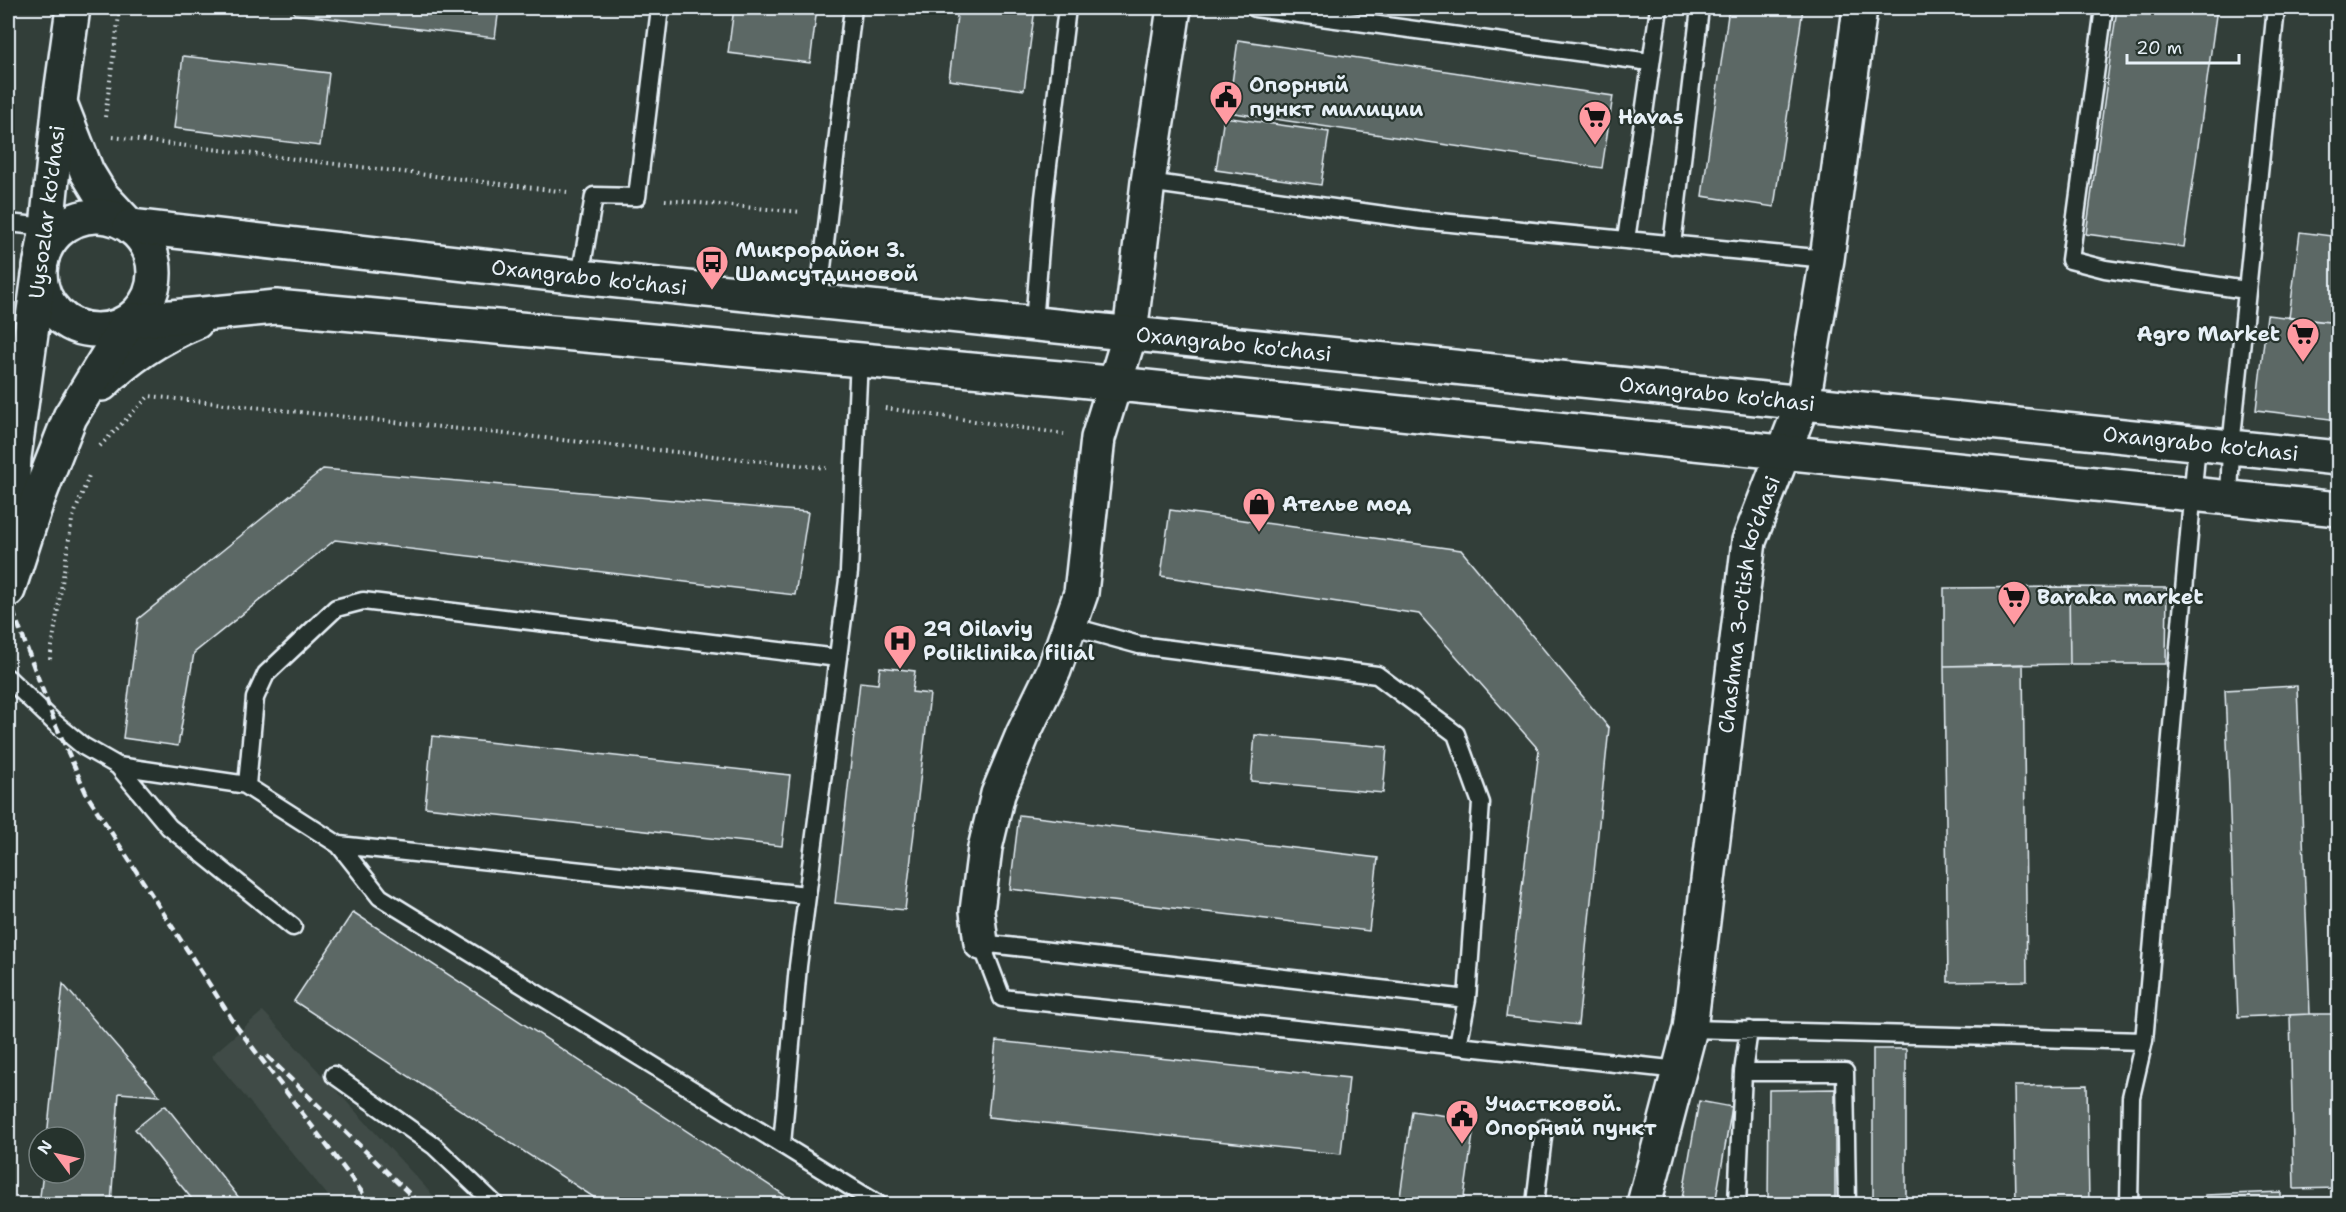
<svg xmlns="http://www.w3.org/2000/svg" width="2346" height="1212" viewBox="0 0 2346 1212" font-family="'Shantell Sans',sans-serif">
	<style>
		.built { fill: #3f4b46 }
		.building { fill: #5c6865; stroke: #e8f1f8; stroke-width: 1.5 }
		.lines { fill: none; stroke-linecap: round; stroke-linejoin: round }
		.service-casing { stroke: #e8f1f8; stroke-width: 21 }
		.minor-casing { stroke: #e8f1f8; stroke-width: 38 }
		.secondary-casing { stroke: #e8f1f8; stroke-width: 38 }
		.path { stroke: #e8f1f8; stroke-width: 4; stroke-dasharray: 1.5 4.5; stroke-linecap: butt }
		.service { stroke: #26332d; stroke-width: 16 }
		.minor { stroke: #26332d; stroke-width: 33 }
		.secondary { stroke: #26332d; stroke-width: 33 }
		.rail { stroke: #e8f1f8; stroke-width: 4.5; stroke-dasharray: 9 4.5; stroke-linecap: butt }
		.labels { text-anchor: middle; dominant-baseline: central; stroke-width: 4.5; stroke-linejoin: round; paint-order: stroke }
		.poi-label { font-size: 21px; font-weight: bold; fill: #e8f1f8; stroke: #26332d; text-anchor: start }
		.street-label { font-size: 21px; fill: #e8f1f8; stroke: #26332d }
	</style>
	<rect width="100%" height="100%" fill="#323e39"/>
	<filter id="ink" filterUnits="userSpaceOnUse"><feTurbulence type="fractalNoise" baseFrequency=".0167" numOctaves="2"/><feDisplacementMap in="SourceGraphic" scale="12" xChannelSelector="R" yChannelSelector="G"/><feConvolveMatrix kernelMatrix="1 2 1 2 8 2 1 2 1" color-interpolation-filters="sRGB"/></filter>
	<g filter="url(#ink)">
		<path class="built" d="M263 1011 441 1204H335L211 1056Z"/>
		<path class="building" d="M294 8H499L495 38 294 14Z
			M734 8H817L810 63 728 53Z
			M958 8H1035L1024 90 949 80Z
			M1729 8H1803L1774 207 1702 196Z
			M2117 8H2217L2184 247 2086 234Z
			M1238 40 1613 96 1602 168 1228 112Z
			M183 56 329 73 320 146 174 128Z
			M1224 117 1329 132 1321 185 1216 170Z
			M2336 196H2338V323L2289 318 2300 232 2331 236Z
			M2267 315 2338 323V420L2256 410Z
			M323 469 808 512 795 595 335 540 194 653 178 746 123 738 138 619Z
			M1170 510 1461 550 1609 728 1578 1025 1506 1017 1539 750 1419 614 1161 576Z
			M2069 587 2070 664 1944 666V588Z
			M2069 587 2167 588 2166 664H2070Z
			M2023 664 2027 981 1948 982 1944 666Z
			M880 667 915 671 912 692 930 694 905 910 835 903 860 682 878 684Z
			M2297 686 2310 1014 2238 1017 2225 690Z
			M1255 735 1387 747 1383 793 1251 781Z
			M432 736 790 775 782 846 425 807Z
			M1019 815 1378 858 1369 931 1010 889Z
			M353 912 798 1204H604L294 1001Z
			M63 984 160 1096 119 1093 111 1204H39L43 1173H75V1137H47Z
			M2310 1014H2338V1188L2294 1189 2290 1015Z
			M996 1041 1349 1078 1341 1154 988 1117Z
			M1873 1049H1906V1204H1873Z
			M2087 1085 2089 1204H2016L2014 1086Z
			M1835 1089V1204H1768L1769 1090Z
			M1699 1101 1732 1107 1715 1204H1681Z
			M165 1105 244 1204H196L135 1129Z
			M1412 1111 1475 1120 1463 1204H1399Z
			M2281 1192V1204H2205V1195Z"/>
		<g class="lines">
			<g class="service-casing">
				<path id="service" d="M1255 8 1650 62
					M1659 8 1626 240 1827 259
					M2104 8 2070 260 2105 269 2246 290
					M1148 182 1420 220 1626 240
					M8 223 47 227
					M1672 245 1700 8
					M580 277 594 196 637 197 660 8
					M818 302 853 8
					M1034 324 1044 198 1067 8
					M2229 499 2231 447 2276 8
					M1070 626 1139 645 1377 675 1456 734 1481 803 1467 999 1458 1046 1002 998 981 943 1467 999
					M8 678 55 723 83 746 118 766 247 785 255 698 266 674 336 608 363 601 838 658
					M118 766 169 827 293 927
					M245 785 339 845 807 895
					M339 845 380 897 878 1204
					M1690 1029 2144 1041 2131 1097 2129 1204
					M2144 1041 2197 444
					M1458 1046 1679 1070
					M1743 1072H1845L1847 1204
					M334 1075 434 1146 495 1204
					M782 1144 798 966 849 572 859 359
					M1535 1204 1544 1128
					M1737 1204 1743 1072 1749 1030"/>
			</g>
			<g class="minor-casing">
				<g id="minor">
					<path d="M62 108 87 172 101 195 130 226"/>
					<path d="M40 268 47 227 60 101 73 8"/>
					<path d="M981 943 977 911 985 848 998 794 1023 734 1054 670 1081 593 1098 438 1130 334 1148 182 1174 8"/>
					<path id="s1" d="M1644 1204 1690 1029 1749 541 1803 402 1827 259 1860 8"/>
				</g>
			</g>
			<g class="secondary-casing">
				<g id="secondary">
					<circle cx="97" cy="273" r="57"/>
					<path id="s2" d="M130 226 580 277 2338 458"/>
					<path d="M102 384C129 357 160 337 196 322"/>
					<path d="M9 549 14 457 39 275"/>
					<path d="M8 590 37 501 70 417 129 321 276 307 1059 378 2338 509"/>
				</g>
			</g>
			<path class="path" d="M105 117 120 8
				M113 137 567 192
				M665 200 801 212
				M885 408 1064 434
				M100 446 149 396 826 468
				M50 659 72 520 90 473"/>
			<use href="#service" class="service"/>
			<use href="#minor" class="minor"/>
			<use href="#secondary" class="secondary"/>
			<path class="rail" d="M8 17 9 8
				M8 598 55 723 87 795 237 1027 371 1204
				M267 1056 420 1204"/>
		</g>
	</g>
	<defs>
		<g id="civic-pin" transform="scale(1.725)"><path d="M0 17L-7.5 6A9.5 9.5 0 1 1 7.5 6Z" fill="#ff9aa2" stroke="#26332d"/><path d="M-.6-6.5H3V-4.5H.6V-3L4-1V1h2V6H-6V1h2V-1L-.6-3ZM-1.2 2.5V6h2.4V2.5Z" fill="#111"/></g>
		<g id="supermarket-pin" transform="scale(1.725)"><path d="M0 17L-7.5 6A9.5 9.5 0 1 1 7.5 6Z" fill="#ff9aa2" stroke="#26332d"/><path d="M-6-5.5h2.5l.6 2H6L4.5 2H-2.5L-4.4-4H-6ZM-1.5 3.2a1.3 1.3 0 1 0 .1 0ZM3 3.2a1.3 1.3 0 1 0 .1 0Z" fill="#111"/></g>
		<g id="bus-pin" transform="scale(1.725)"><path d="M0 17L-7.5 6A9.5 9.5 0 1 1 7.5 6Z" fill="#ff9aa2" stroke="#26332d"/><path d="M-5-6H5V4H4V6H2V4H-2V6H-4V4H-5ZM-3.5-4V0h7V-4ZM-3.5 1.2v1.5H-2V1.2ZM2 1.2v1.5H3.5V1.2Z" fill="#111"/></g>
		<g id="shop-pin" transform="scale(1.725)"><path d="M0 17L-7.5 6A9.5 9.5 0 1 1 7.5 6Z" fill="#ff9aa2" stroke="#26332d"/><path d="M-5-2.5h2.3a2.7 3.5 0 0 1 5.4 0H5L5.5 6h-11ZM-1.5-2.5h3a1.5 2.3 0 0 0-3 0Z" fill="#111"/></g>
		<g id="hospital-pin" transform="scale(1.725)"><path d="M0 17L-7.5 6A9.5 9.5 0 1 1 7.5 6Z" fill="#ff9aa2" stroke="#26332d"/><path d="M-5-5h3v3.5h4V-5h3V5h-3V1.5h-4V5h-3Z" fill="#111"/></g>
	</defs>
	<g fill-rule="evenodd">
		<use href="#civic-pin" x="1226" y="97"/>
		<use href="#supermarket-pin" x="1595" y="117"/>
		<use href="#bus-pin" x="712" y="262"/>
		<use href="#supermarket-pin" x="2303" y="334"/>
		<use href="#shop-pin" x="1259" y="504"/>
		<use href="#supermarket-pin" x="2014" y="597"/>
		<use href="#hospital-pin" x="900" y="641"/>
		<use href="#civic-pin" x="1462" y="1116"/>
	</g>
	<g class="labels">
		<g class="poi-label">
			<text x="1249" y="85">Опорный<tspan x="1249" dy="24">пункт милиции</tspan></text>
			<text x="1618" y="117">Havas</text>
			<text x="735" y="250">Микрорайон З.<tspan x="735" dy="24">Шамсутдиновой</tspan></text>
			<text x="2280" y="334" text-anchor="end">Agro Market</text>
			<text x="1282" y="504">Ателье мод</text>
			<text x="2037" y="597">Baraka market</text>
			<text x="923" y="629">29 Oilaviy<tspan x="923" dy="24">Poliklinika filial</tspan></text>
			<text x="1485" y="1104">Участковой.<tspan x="1485" dy="24">Опорный пункт</tspan></text>
		</g>
		<g class="street-label">
			<text transform="translate(47 212) rotate(-83)">Uysozlar ko'chasi</text>
			<text stroke="none"><textPath href="#s2" startOffset="462">Oxangrabo ko'chasi</textPath></text>
			<text stroke="none"><textPath href="#s2" startOffset="1110">Oxangrabo ko'chasi</textPath></text>
			<text stroke="none"><textPath href="#s2" startOffset="1596">Oxangrabo ko'chasi</textPath></text>
			<text stroke="none"><textPath href="#s2" startOffset="2082">Oxangrabo ko'chasi</textPath></text>
			<text stroke="none"><textPath href="#s1" startOffset="610">Chashma 3-o'tish ko'chasi</textPath></text>
		</g>
	</g>
	<rect width="2346" height="1212" fill="none" stroke="#26332d" stroke-width="30"/>
	<rect x="15" y="15" width="2316" height="1182" fill="none" stroke="#e8f1f8" stroke-width="2" filter="url(#ink)"/>
	<g transform="translate(57 1155) rotate(303)"><circle r="28" fill="#26332d" stroke="#747f7e" stroke-width="1.5"/>
	<path d="M0-4.5L10 22L0 15L-10 22Z" fill="#ff9aa2"/>
	<text y="-9" font-size="16" font-weight="bold" text-anchor="middle" fill="#e8f1f8">N</text>
	</g>
	<path d="M2127 54v9h112v-9" fill="none" stroke="#e8f1f8" stroke-width="3"/>
	<text x="2136" y="54" font-size="18" fill="#e8f1f8" stroke="#26332d" stroke-width="4.5" paint-order="stroke">20 m</text>
</svg>
